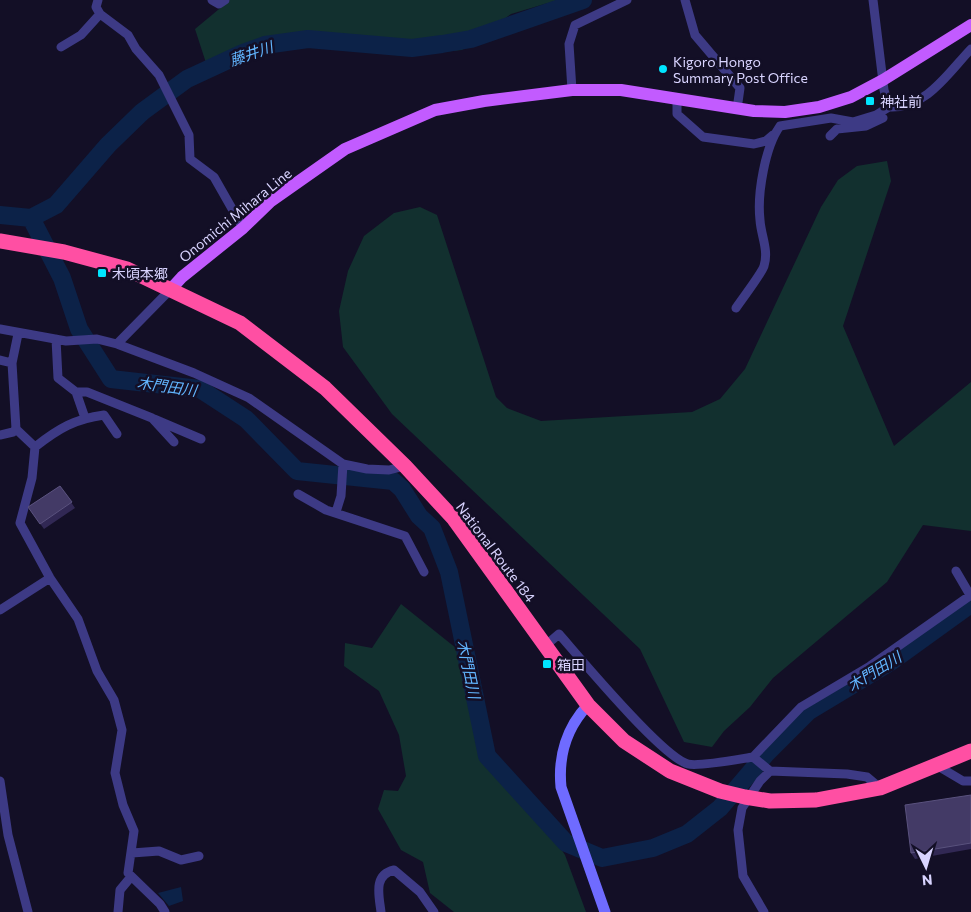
<svg xmlns="http://www.w3.org/2000/svg" width="971" height="912" viewBox="0 0 971 912" font-family="Commissioner,'Noto Sans JP',sans-serif">
	<style>
		.green { fill: #12302f }
		.water { fill: #0c2248 }
		.lines { fill: none; stroke-linecap: round; stroke-linejoin: round }
		.river { stroke: #0c2248; stroke-width: 18 }
		.street { stroke: #3d3a85; stroke-width: 9 }
		.secondary { stroke: #6f6bff; stroke-width: 11 }
		.primary { stroke: #c25bff; stroke-width: 12 }
		.highway { stroke: #ff4fa3; stroke-width: 15 }
		.wall { fill: #312854 }
		.building { fill: #433a66; stroke: #5a527e }
		.poi-dot { fill: #00e5ff; stroke: #130f26; stroke-width: 2 }
		.labels { text-anchor: middle; dominant-baseline: central; stroke-width: 5; stroke-linejoin: round; paint-order: stroke }
		.poi-label { font-size: 14px; fill: #d9d4ff; stroke: #130f26; text-anchor: start }
		.street-label { font-size: 14px; fill: #d9d4ff; stroke: #130f26 }
		.water-label { font-size: 15px; font-style: italic; fill: #62b6ff; stroke: #130f26 }
	</style>
	<rect width="100%" height="100%" fill="#130f26"/>
	<path class="green" d="M230 0H558L511 14 462 50 403 56 314 45 257 41 207 66 195 29Z
		M887 161 891 181 843 326 894 446 971 382V531L923 525 887 582 773 678 750 707 724 731 712 747 684 742 640 649 392 414 343 347 339 311 348 271 364 236 394 213 420 207 437 215 496 397 507 408 541 421 692 412 720 399 745 369 821 207 838 180 857 166Z
		M401 604 461 652 479 755 527 810 550 832 565 855 586 912H454L430 893 423 862 401 850 378 809 384 790 398 791 406 776 399 735 379 691 344 666 345 643 372 648Z"/>
	<path class="water" d="M181 887 183 901 169 906 158 893Z"/>
	<g class="lines">
		<path class="river" d="M0 215 31 218 56 205 108 145 142 112 187 79 243 53 265 45 308 39 412 48 442 44 471 39 583 0
			M31 218 62 278 79 329 111 379 200 389 246 419 297 471 393 481 402 489 419 516 432 528 449 572 487 756 566 843 602 858 653 848 687 834 720 808 766 754 809 711 892 661 971 604"/>
		<path class="street" d="M98 0 96 7 100 14 128 35 136 49 159 75 189 135 190 159 214 177 243 228
			M212 0 219 4 225 0
			M685 0 695 35 740 88 737 109
			M873 0 884 90 889 107C926 109 948 73 971 49
			M61 47 81 35 100 14
			M572 90 569 44 575 25 627 0
			M677 99V114L703 137 754 144 766 141 773 135
			M830 136 837 129 866 126 883 118
			M736 308C742 299 762 273 764 266 769 250 761 236 760 220 757 194 765 147 780 126L831 118 853 122 876 115 889 107
			M0 329 66 341 97 339 117 344 194 373 249 398 343 464 367 469 389 470 405 466
			M18 334 12 363 16 429 35 447 32 478 20 523 50 578 78 619 97 671 114 700 122 730 115 773 123 805 134 831 128 873 160 904 165 912
			M56 339 58 378 76 392 85 418
			M117 344 171 289
			M0 360 12 363
			M76 392H87L152 418 174 442
			M154 419 201 439
			M0 435 13 432 16 429
			M35 447C59 428 75 419 104 415L117 434
			M298 494 326 510 405 536 424 572
			M336 512 341 496 343 464
			M956 571 970 595
			M0 610 50 578
			M545 646 559 634C580 658 662 757 688 764 698 767 740 759 753 757L770 771 847 774 867 777 880 788
			M753 757 801 707 870 666 971 595
			M936 765 963 781H971
			M0 781 8 835 28 912
			M132 853 159 851 181 860 199 856
			M118 912 120 890 130 878
			M381 912C379 895 373 875 394 870L420 892 434 912
			M764 912 743 876 738 830 742 808 760 781 770 771"/>
		<path class="secondary" d="M588 705C567 727 558 756 561 787L605 912"/>
		<path class="primary" d="M171 289 182 277 243 228 271 201 345 149 435 110 484 101 572 90H621L754 111 785 112 819 107 851 97 883 80 971 25"/>
		<path class="highway" d="M0 241 64 252 127 269 240 323 325 388 405 466 454 519 588 705 624 741 670 771 720 791 745 797 770 801 816 800 880 788 971 751"/>
	</g>
	<path class="wall" d="M60 486 75 508 44 529 28 507Z
		M971 795V849L915 859 911 853Z"/>
	<path class="building" d="M60 486 72 502 40 524 28 507Z
		M971 795V843L911 853 905 805Z"/>
	<g class="poi-dot">
		<circle cx="663" cy="69" r="5"/>
		<rect x="865" y="96" width="10" height="10" rx="2.5"/>
		<rect x="97" y="268" width="10" height="10" rx="2.5"/>
		<rect x="542" y="659" width="10" height="10" rx="2.5"/>
	</g>
	<g class="labels">
		<g class="poi-label">
			<text x="673" y="61">Kigoro Hongo<tspan x="673" dy="16">Summary Post Office</tspan></text>
			<text x="880" y="101">神社前</text>
			<text x="112" y="273">木頃本郷</text>
			<text x="557" y="664">箱田</text>
		</g>
		<g class="street-label">
			<text transform="translate(235 215) rotate(-39)">Onomichi Mihara Line</text>
			<text transform="translate(496 552) rotate(53)">National Route 184</text>
		</g>
		<g class="water-label">
			<text transform="translate(251 53) rotate(-19)">藤井川</text>
			<text transform="translate(167 386) rotate(8)">木門田川</text>
			<text transform="translate(469 669) rotate(78)">木門田川</text>
			<text transform="translate(874 671) rotate(-32)">木門田川</text>
		</g>
	</g>
	<g transform="translate(926 867) rotate(175)" stroke="#130f26" stroke-width="4" paint-order="stroke">
	<path d="M0-4L9 19L0 12L-9 19Z" fill="#d9d4ff"/>
	<text y="-8" font-size="14" font-weight="bold" text-anchor="middle" fill="#d9d4ff">N</text>
	</g>
</svg>
